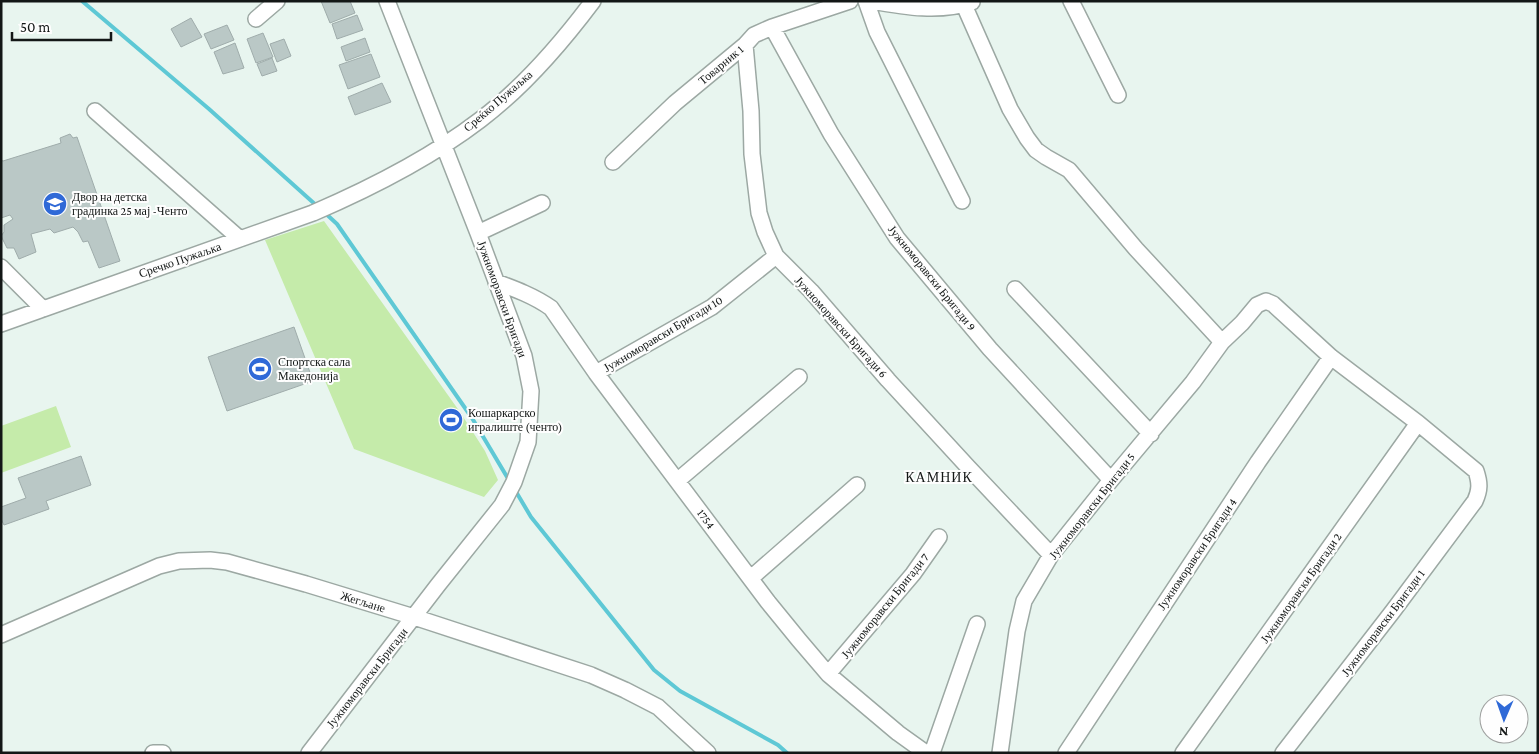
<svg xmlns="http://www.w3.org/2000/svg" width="1539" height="754" viewBox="0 0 1539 754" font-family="'Crimson Pro',serif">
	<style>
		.green { fill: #c5ebaa }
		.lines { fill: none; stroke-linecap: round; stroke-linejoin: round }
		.stream { stroke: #5ec8d5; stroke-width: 4 }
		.building { fill: #bac8c6; stroke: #9facab }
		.minor-casing { stroke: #9ca8a3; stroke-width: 18 }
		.minor { stroke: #fff; stroke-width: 15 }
		.labels { text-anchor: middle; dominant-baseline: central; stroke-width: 4; stroke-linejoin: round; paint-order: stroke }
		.street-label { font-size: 12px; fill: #131716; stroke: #fefefe }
		.poi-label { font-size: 12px; fill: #131716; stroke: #fefefe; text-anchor: start }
		.neighbourhood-label { font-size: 14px; letter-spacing: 1px; fill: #131716; stroke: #fefefe }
	</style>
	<rect width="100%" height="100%" fill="#e8f5ef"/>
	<path class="green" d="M324 221 460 412 485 451 498 480 484 497 354 449 265 240Z
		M56 406 71 447 1 473V426Z"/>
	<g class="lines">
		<path class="stream" d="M82 1 209 109 317 206
			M324 212 337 224 472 418 510 482
			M515 490 531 517 654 670 680 691 778 745 787 753"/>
	</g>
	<path class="building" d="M321 1H350L355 13 330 23Z
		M357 15 363 30 337 39 332 24Z
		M191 18 202 37 181 47 171 29Z
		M227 25 234 40 211 49 204 34Z
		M263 33 273 57 256 63 247 39Z
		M365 38 370 52 346 61 341 47Z
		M284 39 291 56 277 62 270 44Z
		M235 43 244 68 223 74 214 52Z
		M371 54 380 77 348 89 339 65Z
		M272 58 277 71 262 76 257 64Z
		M382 83 391 102 355 115 348 97Z
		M70 134 73 138 77 137 120 261 99 268 88 241 83 242 78 232 73 227 54 233 50 229 31 234 36 252 19 259 14 248H7L1 236 4 232V225L13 219 10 215 1 218V160L3 161 61 143 60 138Z
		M294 327 313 381 227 411 208 357Z
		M81 456 91 485 46 501 49 509 4 525 1 519V507L26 498 18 478Z"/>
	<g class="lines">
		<g class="minor-casing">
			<path id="minor" d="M866 1 877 32 962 201
				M872 1C905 7 940 13 972 2
				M1071 1 1118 95
				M964 5 1010 109 1027 138 1036 150 1046 157 1069 170 1136 249 1222 342
				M256 19 277 1
				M772 27 831 134 897 238 990 349 1111 480
				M745 45 751 111 752 154 759 213 765 232 776 256 811 291 888 380 968 467 1051 555
				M95 111 240 239
				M613 162 675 103 745 45 754 35 772 27 850 1
				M478 233 542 203
				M1 267 43 309
				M496 282C515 289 534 296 551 308L596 373 768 602 799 640 828 674 898 733 926 753
				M1015 289 1151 434
				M1 324 313 213C371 188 429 159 480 120 524 87 560 45 593 1
				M596 373 712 307 776 256
				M677 481 799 377
				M751 578 857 485
				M1 635 159 566 179 561 210 560 227 562 306 584 414 617 591 675 625 690 658 707 708 753
				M828 674 913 574 939 537
				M153 753H163
				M309 753 438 585 502 505 514 482 528 442 531 391 524 356 478 233 387 1
				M932 753 977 624
				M1000 753 1017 631 1024 601 1051 555 1111 480 1193 382 1222 342 1242 323 1257 305 1266 301 1273 304 1331 357 1418 423 1476 471C1480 483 1480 490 1475 501L1393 611 1283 753
				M1066 753 1258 462 1331 357
				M1183 753 1418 423"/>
		</g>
		<use href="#minor" class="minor"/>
	</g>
	<defs>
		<g id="school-disc" transform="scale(1.25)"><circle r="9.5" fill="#2f69d7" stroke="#fefefe"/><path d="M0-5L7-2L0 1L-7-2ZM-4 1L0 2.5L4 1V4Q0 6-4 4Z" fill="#fff"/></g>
		<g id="stadium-disc" transform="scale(1.25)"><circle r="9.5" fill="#2f69d7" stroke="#fefefe"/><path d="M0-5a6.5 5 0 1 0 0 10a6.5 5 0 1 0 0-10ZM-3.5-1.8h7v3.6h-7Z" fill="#fff"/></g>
	</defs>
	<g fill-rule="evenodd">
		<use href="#school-disc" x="55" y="204"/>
		<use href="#stadium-disc" x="260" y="369"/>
		<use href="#stadium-disc" x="451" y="420"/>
	</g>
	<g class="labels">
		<g class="street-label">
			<text transform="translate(721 65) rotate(-40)">Товарник 1</text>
			<text transform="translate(498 101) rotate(-41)">Среќко Пужаљка</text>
			<text transform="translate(180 260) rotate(-19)">Сречко Пужаљка</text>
			<text transform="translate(932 278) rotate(51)">Јужноморавски Бригади 9</text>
			<text transform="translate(502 299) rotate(70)">Јужноморавски Бригади</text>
			<text transform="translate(841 327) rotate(48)">Јужноморавски Бригади 6</text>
			<text transform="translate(663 334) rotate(-31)">Јужноморавски Бригади 10</text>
			<text transform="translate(1092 506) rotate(-52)">Јужноморавски Бригади 5</text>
			<text transform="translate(706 519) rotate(53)">1754</text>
			<text transform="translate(1197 554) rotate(-56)">Јужноморавски Бригади 4</text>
			<text transform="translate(1301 588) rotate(-55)">Јужноморавски Бригади 2</text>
			<text transform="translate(363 602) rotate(17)">Жегљане</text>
			<text transform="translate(885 606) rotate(-51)">Јужноморавски Бригади 7</text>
			<text transform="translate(1383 623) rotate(-53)">Јужноморавски Бригади 1</text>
			<text transform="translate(367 678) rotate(-52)">Јужноморавски Бригади</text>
		</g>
		<g class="poi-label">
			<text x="72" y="197">Двор на детска<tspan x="72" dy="14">градинка 25 мај -Ченто</tspan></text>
			<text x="278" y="362">Спортска сала<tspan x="278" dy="14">Македонија</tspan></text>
			<text x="468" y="413">Кошаркарско<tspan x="468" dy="14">игралиште (ченто)</tspan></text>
		</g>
		<g class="neighbourhood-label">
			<text x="939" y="477">КАМНИК</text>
		</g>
	</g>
	<rect width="1539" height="754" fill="none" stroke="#131716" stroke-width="5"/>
	<g transform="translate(1504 719) rotate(182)"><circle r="24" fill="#fefefe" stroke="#a0a2a1"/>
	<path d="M0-4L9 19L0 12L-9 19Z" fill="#2f69d7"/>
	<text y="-8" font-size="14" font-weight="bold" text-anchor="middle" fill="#131716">N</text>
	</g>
	<path d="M12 32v8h99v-8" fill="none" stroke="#131716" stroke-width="2.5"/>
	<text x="20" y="32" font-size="15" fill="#131716" stroke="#fefefe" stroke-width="4" paint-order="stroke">50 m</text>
</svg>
